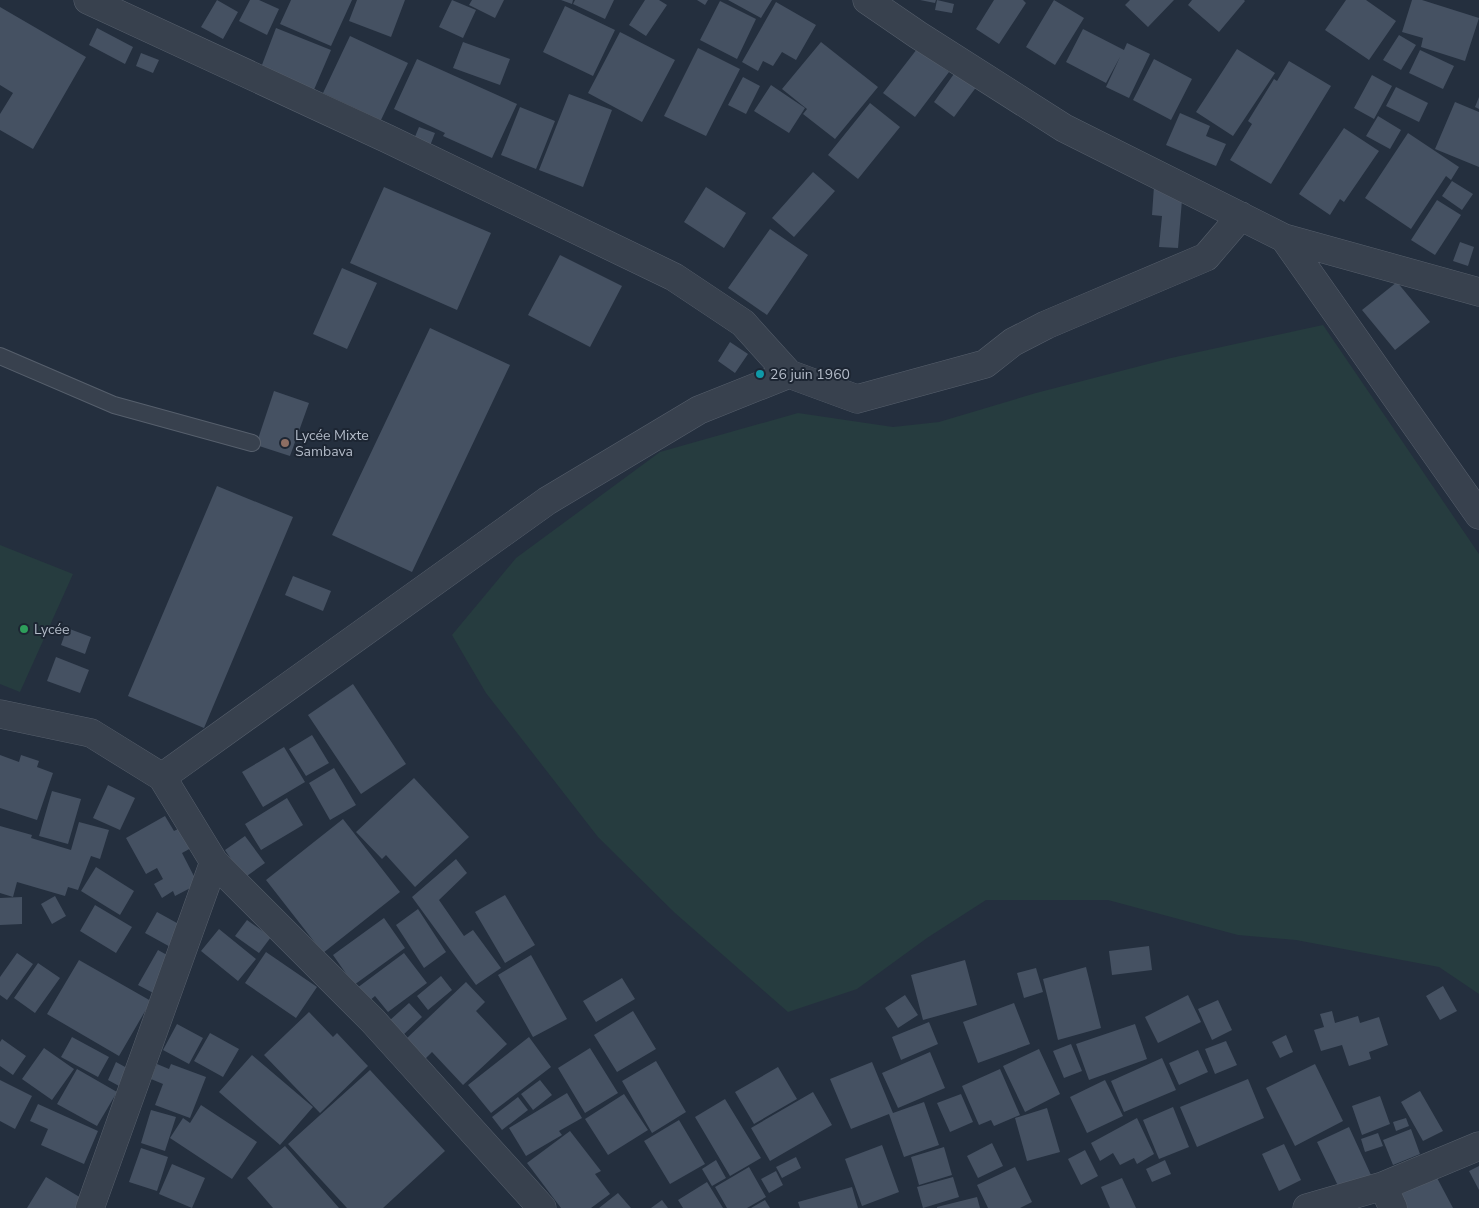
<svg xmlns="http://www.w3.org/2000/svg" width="1479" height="1208" viewBox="0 0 1479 1208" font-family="'Nunito Sans',sans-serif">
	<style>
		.green { fill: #263c3f }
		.building { fill: #455162 }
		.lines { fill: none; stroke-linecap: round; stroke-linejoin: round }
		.lane-casing { stroke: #565f6c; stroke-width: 18 }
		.street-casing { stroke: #565f6c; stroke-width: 29 }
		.lane { stroke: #38414e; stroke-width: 16 }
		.street { stroke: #38414e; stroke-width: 28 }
		.culture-dot { fill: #0f9aa8; stroke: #1d2633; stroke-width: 2 }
		.education-dot { fill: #8d6e63; stroke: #1d2633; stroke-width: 2 }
		.leisure-dot { fill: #2e9e5b; stroke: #1d2633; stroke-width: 2 }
		.labels { text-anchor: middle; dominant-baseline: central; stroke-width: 4; stroke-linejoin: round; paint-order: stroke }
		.poi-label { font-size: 14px; fill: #b4bcc9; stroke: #1d2633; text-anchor: start }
	</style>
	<rect width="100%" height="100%" fill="#242f3e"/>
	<path class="green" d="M1323 325 1479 554V994L1439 967 1296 940 1238 935 1108 900H986L927 938 857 989 788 1012 675 913 598 837 486 693 452 635 516 558 660 452 798 413 893 427 939 422 1036 393 1171 358Z
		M0 545 73 574 20 692 0 684Z"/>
	<path class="building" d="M217 0 238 12 223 39 201 27Z
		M250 0H259L279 9 267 35 239 21Z
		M291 0H352L331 46 280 24Z
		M357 0H405L391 37 349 21Z
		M452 0 476 10 463 38 439 27Z
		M472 0H504L495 18 469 5Z
		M561 0H573L572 4Z
		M575 0H614L605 19 573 4Z
		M645 0H659L667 5 646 36 629 25Z
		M697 0H708L705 5Z
		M728 0H772L761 18Z
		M920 0H936L935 3Z
		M937 0 954 4 952 13 935 10Z
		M994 0H1023L1026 3 999 44 976 29Z
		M1054 0 1084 18 1055 65 1026 47Z
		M1130 0H1174L1148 27 1125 5Z
		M1192 0H1244L1245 1 1219 32 1188 5Z
		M1346 0H1366L1396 21 1369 60 1325 30Z
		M1412 0H1422L1479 18 1465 61 1421 47 1423 38 1402 32Z
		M720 1 756 19 737 59 700 40Z
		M776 2 816 25 796 60 782 52 773 66 763 61 758 71 742 62Z
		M565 6 615 30 593 76 543 52Z
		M0 7 86 57 33 149 0 130V114L13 93 0 85Z
		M97 28 133 47 125 64 89 45Z
		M276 28 331 50 313 92 260 70Z
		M1083 29 1124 50 1127 43 1150 54 1129 98 1106 87 1120 57 1106 83 1066 62Z
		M620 32 675 60 642 122 588 93Z
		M1399 35 1416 45 1401 70 1383 60Z
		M350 36 408 63 381 120 323 93Z
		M463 42 510 59 500 85 453 68Z
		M821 42 878 87 835 139 803 114 807 109 782 89Z
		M698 48 740 69 706 136 664 116Z
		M917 49 949 72 915 117 883 93Z
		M1237 49 1275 73 1233 136 1196 112Z
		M1420 50 1454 66 1443 89 1409 73Z
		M141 53 159 60 153 73 136 66Z
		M417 59 517 104 492 158 443 136 445 133 394 109Z
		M1154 59 1192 79 1171 120 1133 100Z
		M1289 61 1331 86 1271 184 1230 160 1252 124 1248 121 1274 79 1277 81Z
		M956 71 977 86 954 117 934 102Z
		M1372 75 1392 86 1374 119 1354 108Z
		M743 77 760 86 746 114 728 105Z
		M771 85 805 108 789 133 754 111Z
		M1396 87 1428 103 1419 122 1386 106Z
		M569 94 612 110 583 187 539 170Z
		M1479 97V109L1475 107Z
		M1455 102 1479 112V167L1435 149Z
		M870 103 900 127 858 179 828 155Z
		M520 107 555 121 536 169 501 155Z
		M1180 113 1210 126 1206 136 1226 144 1216 166 1166 145Z
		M1378 116 1401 130 1390 149 1366 136Z
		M419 127 435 133 428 151 412 144Z
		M1344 128 1379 151 1344 202 1340 199 1330 215 1299 194Z
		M1408 133 1459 167 1451 180 1446 176 1411 229 1365 198Z
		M813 172 835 191 794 237 772 218Z
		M1452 181 1473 194 1462 210 1442 196Z
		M1154 186 1183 188 1178 248 1159 247 1162 216 1152 215Z
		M384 187 491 233 457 310 350 263Z
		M706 187 746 213 724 248 684 222Z
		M1437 200 1461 215 1435 255 1411 240Z
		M770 229 808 255 767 315 728 288Z
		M1460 242 1474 247 1468 266 1453 261Z
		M560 255 622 286 590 347 528 315Z
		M342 268 377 283 347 349 313 334Z
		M1397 282 1430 322 1395 350 1362 310Z
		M430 328 510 365 412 572 332 535Z
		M730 342 748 354 735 373 718 361Z
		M274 391 309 403 290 456 256 445Z
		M217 486 293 517 204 728 128 696Z
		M293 576 331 591 323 611 285 595Z
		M67 628 91 637 85 654 61 645Z
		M56 657 89 670 80 693 47 681Z
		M353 684 406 764 361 794 308 715Z
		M312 735 329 763 306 776 289 749Z
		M284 747 305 782 263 807 242 772Z
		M0 755 19 762 21 755 39 761 37 767 53 773 37 820 0 808Z
		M334 768 356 805 330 820 309 783Z
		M414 778 469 837 415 887 386 855 382 859 356 832Z
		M108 785 135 798 120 830 93 818Z
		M52 791 81 799 68 844 39 836Z
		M287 798 303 825 261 850 245 824Z
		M165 816 174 831 182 827 193 847 182 853 198 884 175 896 173 891 162 898 154 884 163 879 157 868 146 874 126 838Z
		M343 819 400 892 323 953 266 880Z
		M79 822 109 830 100 859 91 856 78 890 68 887 65 896 17 882 13 897 0 893V826L32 835 31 838 71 850Z
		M245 836 265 863 244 878 225 850Z
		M456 859 467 873 439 900 464 936 473 930 501 968 476 985 412 897Z
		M96 867 134 891 120 915 81 891Z
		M505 895 535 945 505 963 475 912Z
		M55 896 66 916 52 924 41 904Z
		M22 897V924L0 925V898Z
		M95 905 132 927 116 953 80 931Z
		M418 909 446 952 424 968 396 925Z
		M157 912 186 928 174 949 145 933Z
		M384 918 405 948 354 985 333 955Z
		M247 920 271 937 259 953 235 936Z
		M219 929 256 959 238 981 201 951Z
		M1149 946 1152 970 1112 975 1109 951Z
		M158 950 176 960 157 995 138 985Z
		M266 952 317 987 296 1018 245 983Z
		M17 953 33 964 7 1000 0 995V977Z
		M404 953 427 983 388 1012 375 996 368 1002 357 988Z
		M531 955 567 1019 533 1037 498 975Z
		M79 960 151 1001 119 1056 47 1014Z
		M965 960 977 1005 923 1020 911 975Z
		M38 963 60 978 35 1013 14 998Z
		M1086 967 1101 1028 1058 1040 1043 979Z
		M1036 968 1043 992 1024 998 1017 973Z
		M441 976 452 990 428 1010 417 996Z
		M622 978 635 999 596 1022 583 1001Z
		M466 982 485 1002 476 1011 507 1044 463 1085 432 1052 425 1059 406 1039Z
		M1443 986 1457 1011 1440 1020 1426 996Z
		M905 995 918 1015 898 1028 885 1008Z
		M1188 995 1201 1022 1158 1043 1145 1017Z
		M1218 1000 1232 1030 1212 1040 1198 1009Z
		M409 1003 422 1017 402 1036 389 1021Z
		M1014 1003 1030 1044 978 1063 963 1022Z
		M633 1011 656 1049 617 1072 594 1035Z
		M1332 1011 1335 1023 1358 1016 1360 1023 1379 1017 1388 1045 1369 1052 1371 1059 1349 1066 1342 1045 1321 1051 1314 1030 1324 1027 1320 1014Z
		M309 1012 333 1037 337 1033 368 1066 320 1113 264 1055Z
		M929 1022 938 1044 901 1060 892 1037Z
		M177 1024 203 1038 189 1064 163 1050Z
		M1135 1024 1147 1059 1089 1080 1076 1044Z
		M210 1033 239 1049 223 1077 194 1061Z
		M1286 1035 1293 1052 1280 1058 1272 1042Z
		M72 1037 109 1057 98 1077 61 1057Z
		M529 1037 551 1067 491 1113 468 1085Z
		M2 1039 26 1056 13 1075 0 1066V1042Z
		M1226 1041 1237 1065 1215 1074 1205 1049Z
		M1071 1044 1082 1071 1064 1078 1053 1051Z
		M44 1048 74 1069 52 1100 22 1079Z
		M590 1048 618 1093 585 1113 558 1068Z
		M1039 1049 1060 1094 1025 1112 1003 1066Z
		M1198 1050 1208 1072 1179 1085 1169 1063Z
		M930 1052 945 1088 898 1108 882 1073Z
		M252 1055 313 1107 280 1145 219 1092Z
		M1162 1058 1176 1090 1124 1112 1111 1081Z
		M656 1061 686 1112 652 1133 622 1081Z
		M116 1062 127 1068 119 1086 108 1080Z
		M872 1062 893 1113 924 1102 939 1145 904 1157 889 1114 851 1129 830 1079Z
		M157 1064 169 1069 171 1064 206 1077 190 1118 155 1105 163 1084 151 1079Z
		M1315 1064 1343 1121 1295 1146 1266 1088Z
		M778 1067 797 1099 754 1124 735 1092Z
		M77 1069 117 1092 97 1126 57 1104Z
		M1000 1069 1020 1115 994 1126 991 1120 979 1125 962 1086Z
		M370 1070 445 1151 383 1208H347L288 1144Z
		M1248 1079 1264 1118 1197 1147 1180 1107Z
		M0 1080 32 1096 15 1129 0 1121Z
		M540 1080 552 1095 533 1110 521 1094Z
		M1105 1080 1123 1116 1087 1133 1070 1097Z
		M1420 1091 1443 1131 1423 1141 1401 1102Z
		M813 1092 832 1125 770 1161 751 1128Z
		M567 1093 582 1118 559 1131 562 1135 526 1156 509 1128Z
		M624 1094 648 1130 608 1155 585 1119Z
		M961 1094 973 1122 950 1132 937 1103Z
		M1380 1096 1390 1124 1362 1135 1352 1106Z
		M518 1097 528 1110 502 1130 492 1117Z
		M725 1099 761 1158 730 1176 695 1117Z
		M38 1104 98 1131 84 1164 41 1145 48 1129 30 1121Z
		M201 1105 257 1142 232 1179 170 1138 183 1118 190 1123Z
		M1173 1107 1189 1147 1159 1159 1143 1120Z
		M1047 1108 1060 1152 1027 1161 1015 1118Z
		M151 1110 176 1117 165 1151 141 1143Z
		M1137 1118 1154 1154 1137 1164 1134 1158 1120 1165 1113 1153 1100 1161 1091 1143Z
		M1406 1118 1409 1126 1396 1131 1393 1122Z
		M679 1120 705 1164 670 1184 644 1141Z
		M1349 1127 1371 1175 1340 1190 1317 1142Z
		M1411 1129 1420 1154 1393 1165 1383 1140Z
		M570 1131 601 1171 595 1174 610 1194 591 1208H561L527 1163Z
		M1378 1133 1383 1146 1365 1152 1361 1139Z
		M992 1143 1003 1166 978 1178 967 1156Z
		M1284 1144 1301 1180 1279 1191 1262 1154Z
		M882 1145 899 1192 862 1206 845 1159Z
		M285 1146 339 1208H273L247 1178Z
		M944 1147 952 1175 919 1185 911 1157Z
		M141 1148 168 1157 157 1191 129 1182Z
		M1085 1150 1098 1176 1081 1185 1068 1159Z
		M796 1157 801 1168 782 1178 776 1167Z
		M716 1160 726 1178 712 1186 702 1169Z
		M1165 1160 1171 1174 1152 1182 1146 1169Z
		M172 1164 205 1178 192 1208 159 1194Z
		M1479 1166V1190L1469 1171Z
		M749 1167 766 1197 747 1208H727L715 1187Z
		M1015 1167 1032 1202 1020 1208H988L977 1185Z
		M776 1171 783 1185 769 1193 761 1179Z
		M1436 1176 1453 1208H1402L1396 1197Z
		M46 1177 88 1202 84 1208H27Z
		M953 1177 959 1197 923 1208 917 1187Z
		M1122 1178 1136 1208H1110L1101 1187Z
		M707 1182 723 1208H683L678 1200Z
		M852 1187 858 1208H800L798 1202Z
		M618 1193 631 1208H599Z
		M977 1197 980 1208H937V1207Z
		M662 1200 668 1208H651Z
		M765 1200 770 1208H751Z"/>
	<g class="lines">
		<g class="lane-casing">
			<path id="lane" d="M0 356 114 405 252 443"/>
		</g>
		<g class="street-casing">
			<path id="street" d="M88 0 388 139 674 277 743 323 789 374
				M867 0 918 35 1064 128 1284 238 1479 292
				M1284 238 1479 515
				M0 714 91 733 162 777 214 862 373 1021 542 1208
				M162 777 547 501 699 410 789 374 857 399 985 364 1013 342 1046 325 1206 257 1241 216
				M1383 1186 1393 1208
				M90 1208 214 862
				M1307 1208 1383 1186 1479 1146"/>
		</g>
		<use href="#lane" class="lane"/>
		<use href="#street" class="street"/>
	</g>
	<circle class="culture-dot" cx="760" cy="374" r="5"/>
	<circle class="education-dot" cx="285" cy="443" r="5"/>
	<circle class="leisure-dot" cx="24" cy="629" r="5"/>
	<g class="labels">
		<g class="poi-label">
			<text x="770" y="374">26 juin 1960</text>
			<text x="295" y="435">Lycée Mixte<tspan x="295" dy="16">Sambava</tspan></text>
			<text x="34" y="629">Lycée</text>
		</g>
	</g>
</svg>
